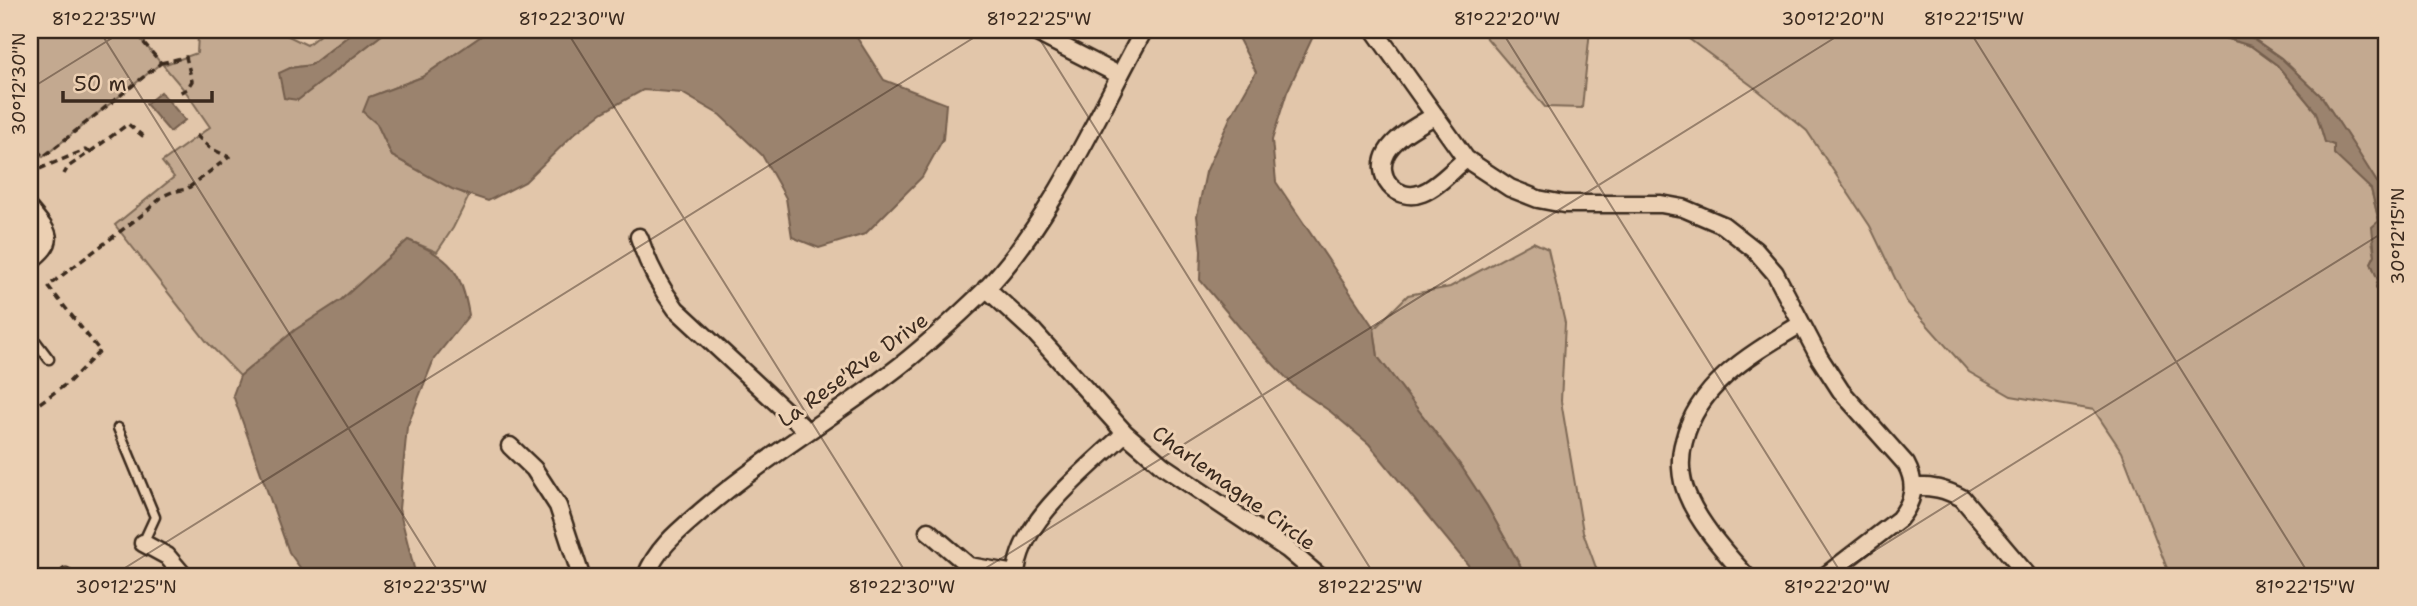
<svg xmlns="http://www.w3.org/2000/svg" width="2417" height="606" viewBox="0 0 2417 606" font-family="'Shantell Sans',sans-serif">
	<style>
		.green { fill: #c3a990; stroke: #7f6a57; stroke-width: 2 }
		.water { fill: #9b836e; stroke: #755f4e; stroke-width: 2 }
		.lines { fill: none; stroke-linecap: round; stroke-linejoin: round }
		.service-casing { stroke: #3b2a1e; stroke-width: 13 }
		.minor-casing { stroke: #3b2a1e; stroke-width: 21 }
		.path { stroke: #3b2a1e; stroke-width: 3.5; stroke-dasharray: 7 5; stroke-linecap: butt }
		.service { stroke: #ecd0b3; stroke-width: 8 }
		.minor { stroke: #ecd0b3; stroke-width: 16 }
		.ticks { fill: none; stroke: #3b2a1e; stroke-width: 2; stroke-opacity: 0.45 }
		.labels { text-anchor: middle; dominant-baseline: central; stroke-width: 6; stroke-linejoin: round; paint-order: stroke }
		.street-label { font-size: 21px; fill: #3b2a1e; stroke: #ecd0b3 }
		.neatline { fill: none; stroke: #3b2a1e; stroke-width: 2.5 }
		.ticks-label { font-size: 18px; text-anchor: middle; fill: #3b2a1e }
	</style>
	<rect width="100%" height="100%" fill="#e2c6aa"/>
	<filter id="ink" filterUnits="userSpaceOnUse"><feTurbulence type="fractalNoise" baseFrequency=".0143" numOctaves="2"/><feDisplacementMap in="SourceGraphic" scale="14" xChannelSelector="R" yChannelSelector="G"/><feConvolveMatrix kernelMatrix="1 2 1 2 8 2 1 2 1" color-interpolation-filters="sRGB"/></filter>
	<g filter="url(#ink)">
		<path class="green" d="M30 30H133L161 63 43 157 30 140Z
			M192 30H276L307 45 326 30H356L311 65 290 68 298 100 388 30H490L422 77 369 97 377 124 392 156 469 196 453 228 437 252 408 240 341 300 295 330 240 376 207 342 115 225 174 177 162 162 210 127 186 92 163 65 197 53 198 35Z
			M1480 30H1590L1582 108 1545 107Z
			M1677 30H2198L2251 46 2277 65 2316 112 2325 142 2334 145 2335 154 2371 189 2379 222 2372 241 2375 255 2371 263 2378 280 2376 287 2387 305 2385 314 2387 318V576H2170L2122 452 2094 410 2011 396 1969 372 1906 301 1870 226 1807 131 1759 91Z
			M2241 30H2387V222L2378 184 2322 97 2281 58Z
			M1533 242 1548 249 1565 323 1561 401 1583 532 1599 576H1526L1487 506 1461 466 1378 357 1374 329 1408 295 1450 287Z"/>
		<path class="water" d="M356 30H388L298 100 284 98 279 73 290 68 311 65Z
			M490 30H852L884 80 946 104 943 139 922 177 865 234 819 248 792 237 786 198 762 155 720 115 682 93 643 90 603 112 575 133 525 182 488 201 452 189 392 156 377 124 363 112 369 97 422 77Z
			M1234 30H1316L1287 92 1272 140 1276 182 1374 328 1378 357 1461 466 1487 506 1526 576H1477L1369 444 1331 412 1295 387 1251 341 1200 280 1201 251 1197 216 1206 172 1231 116 1256 72Z
			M2198 30H2241L2281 58 2322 97 2358 152 2378 184 2387 222V318L2385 314 2387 305 2376 287 2378 280 2371 263 2375 255 2372 227 2379 221 2371 189 2334 154V145L2325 142 2316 112 2277 65 2251 46Z
			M161 92 185 120 170 132 146 104Z
			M408 240C450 258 461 269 469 315L434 359 407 427 399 509 416 576H306L289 552 233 395 240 376 295 330 341 300Z"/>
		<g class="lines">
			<g class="service-casing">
				<path id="service" d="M30 334 49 359
					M118 428 155 517 143 543
					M65 576 66 573"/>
			</g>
			<g class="minor-casing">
				<path id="minor" d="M1031 30 1119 75
					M1374 30 1466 159 1510 188 1538 199 1564 204H1661L1683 208 1723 225 1755 250 1775 273 1819 357 1841 391 1906 464C1917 484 1914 501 1899 519L1825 576
					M1435 115C1420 125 1397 135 1387 152 1373 176 1397 203 1422 193 1438 187 1452 170 1466 159
					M30 210C49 234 58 239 30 261
					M639 237C648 265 659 286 676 309L807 431
					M986 288 1034 332 1125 433 1163 466 1287 549 1319 576
					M510 446 534 469 558 506 581 576
					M1913 487C1932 486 1945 489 1962 498L2028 576
					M928 531 969 566 1015 574
					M143 543 167 556 184 576
					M646 576C657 547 681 529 704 509 766 456 837 415 901 365 930 342 957 317 984 291 1052 221 1097 115 1144 30
					M1016 576C1017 522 1088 469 1125 433
					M1746 576C1725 552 1699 524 1687 494 1680 478 1679 458 1684 441 1698 383 1753 353 1801 324"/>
			</g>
			<path class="path" d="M161 63 186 57 192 81 187 89 179 93
				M30 140 43 157 161 63 133 30
				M90 152 128 124 144 137
				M30 169 32 172 85 150 90 152 68 167 64 174
				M30 410 69 382 100 351 48 286 142 215 163 196 172 192 187 189 229 157 210 148 195 134"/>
			<use href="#service" class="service"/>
			<use href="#minor" class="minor"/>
		</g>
	</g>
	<path class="ticks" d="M99 30 441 576M566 30 908 576M1034 30 1375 576M1501 30 1843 576M1969 30 2310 576M30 89 125 30M112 576 986 30M973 576 1847 30M1834 576 2387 230"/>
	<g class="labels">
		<g class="street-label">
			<text transform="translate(853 370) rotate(-36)">La Rese'Rve Drive</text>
			<text transform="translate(1234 488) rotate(36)">Charlemagne Circle</text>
		</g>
	</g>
	<rect width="2417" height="606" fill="none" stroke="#ecd0b3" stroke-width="77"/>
	<path d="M63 91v10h149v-10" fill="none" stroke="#3b2a1e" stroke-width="3.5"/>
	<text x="74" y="91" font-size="21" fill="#3b2a1e" stroke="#ecd0b3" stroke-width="5" paint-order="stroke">50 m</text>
	<rect x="38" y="38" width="2340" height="530" class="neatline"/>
	<g class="ticks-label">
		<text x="104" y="25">81°22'35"W</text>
		<text x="572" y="25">81°22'30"W</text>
		<text x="1039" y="25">81°22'25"W</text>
		<text x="1507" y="25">81°22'20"W</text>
		<text x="1833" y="25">30°12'20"N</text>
		<text x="1974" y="25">81°22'15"W</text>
		<text transform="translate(19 84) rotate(-90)" y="6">30°12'30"N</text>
		<text transform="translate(2398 236) rotate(-90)" y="6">30°12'15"N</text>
		<text x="126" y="593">30°12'25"N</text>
		<text x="435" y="593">81°22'35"W</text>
		<text x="902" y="593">81°22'30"W</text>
		<text x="1370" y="593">81°22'25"W</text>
		<text x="1837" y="593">81°22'20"W</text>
		<text x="2305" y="593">81°22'15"W</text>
	</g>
</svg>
